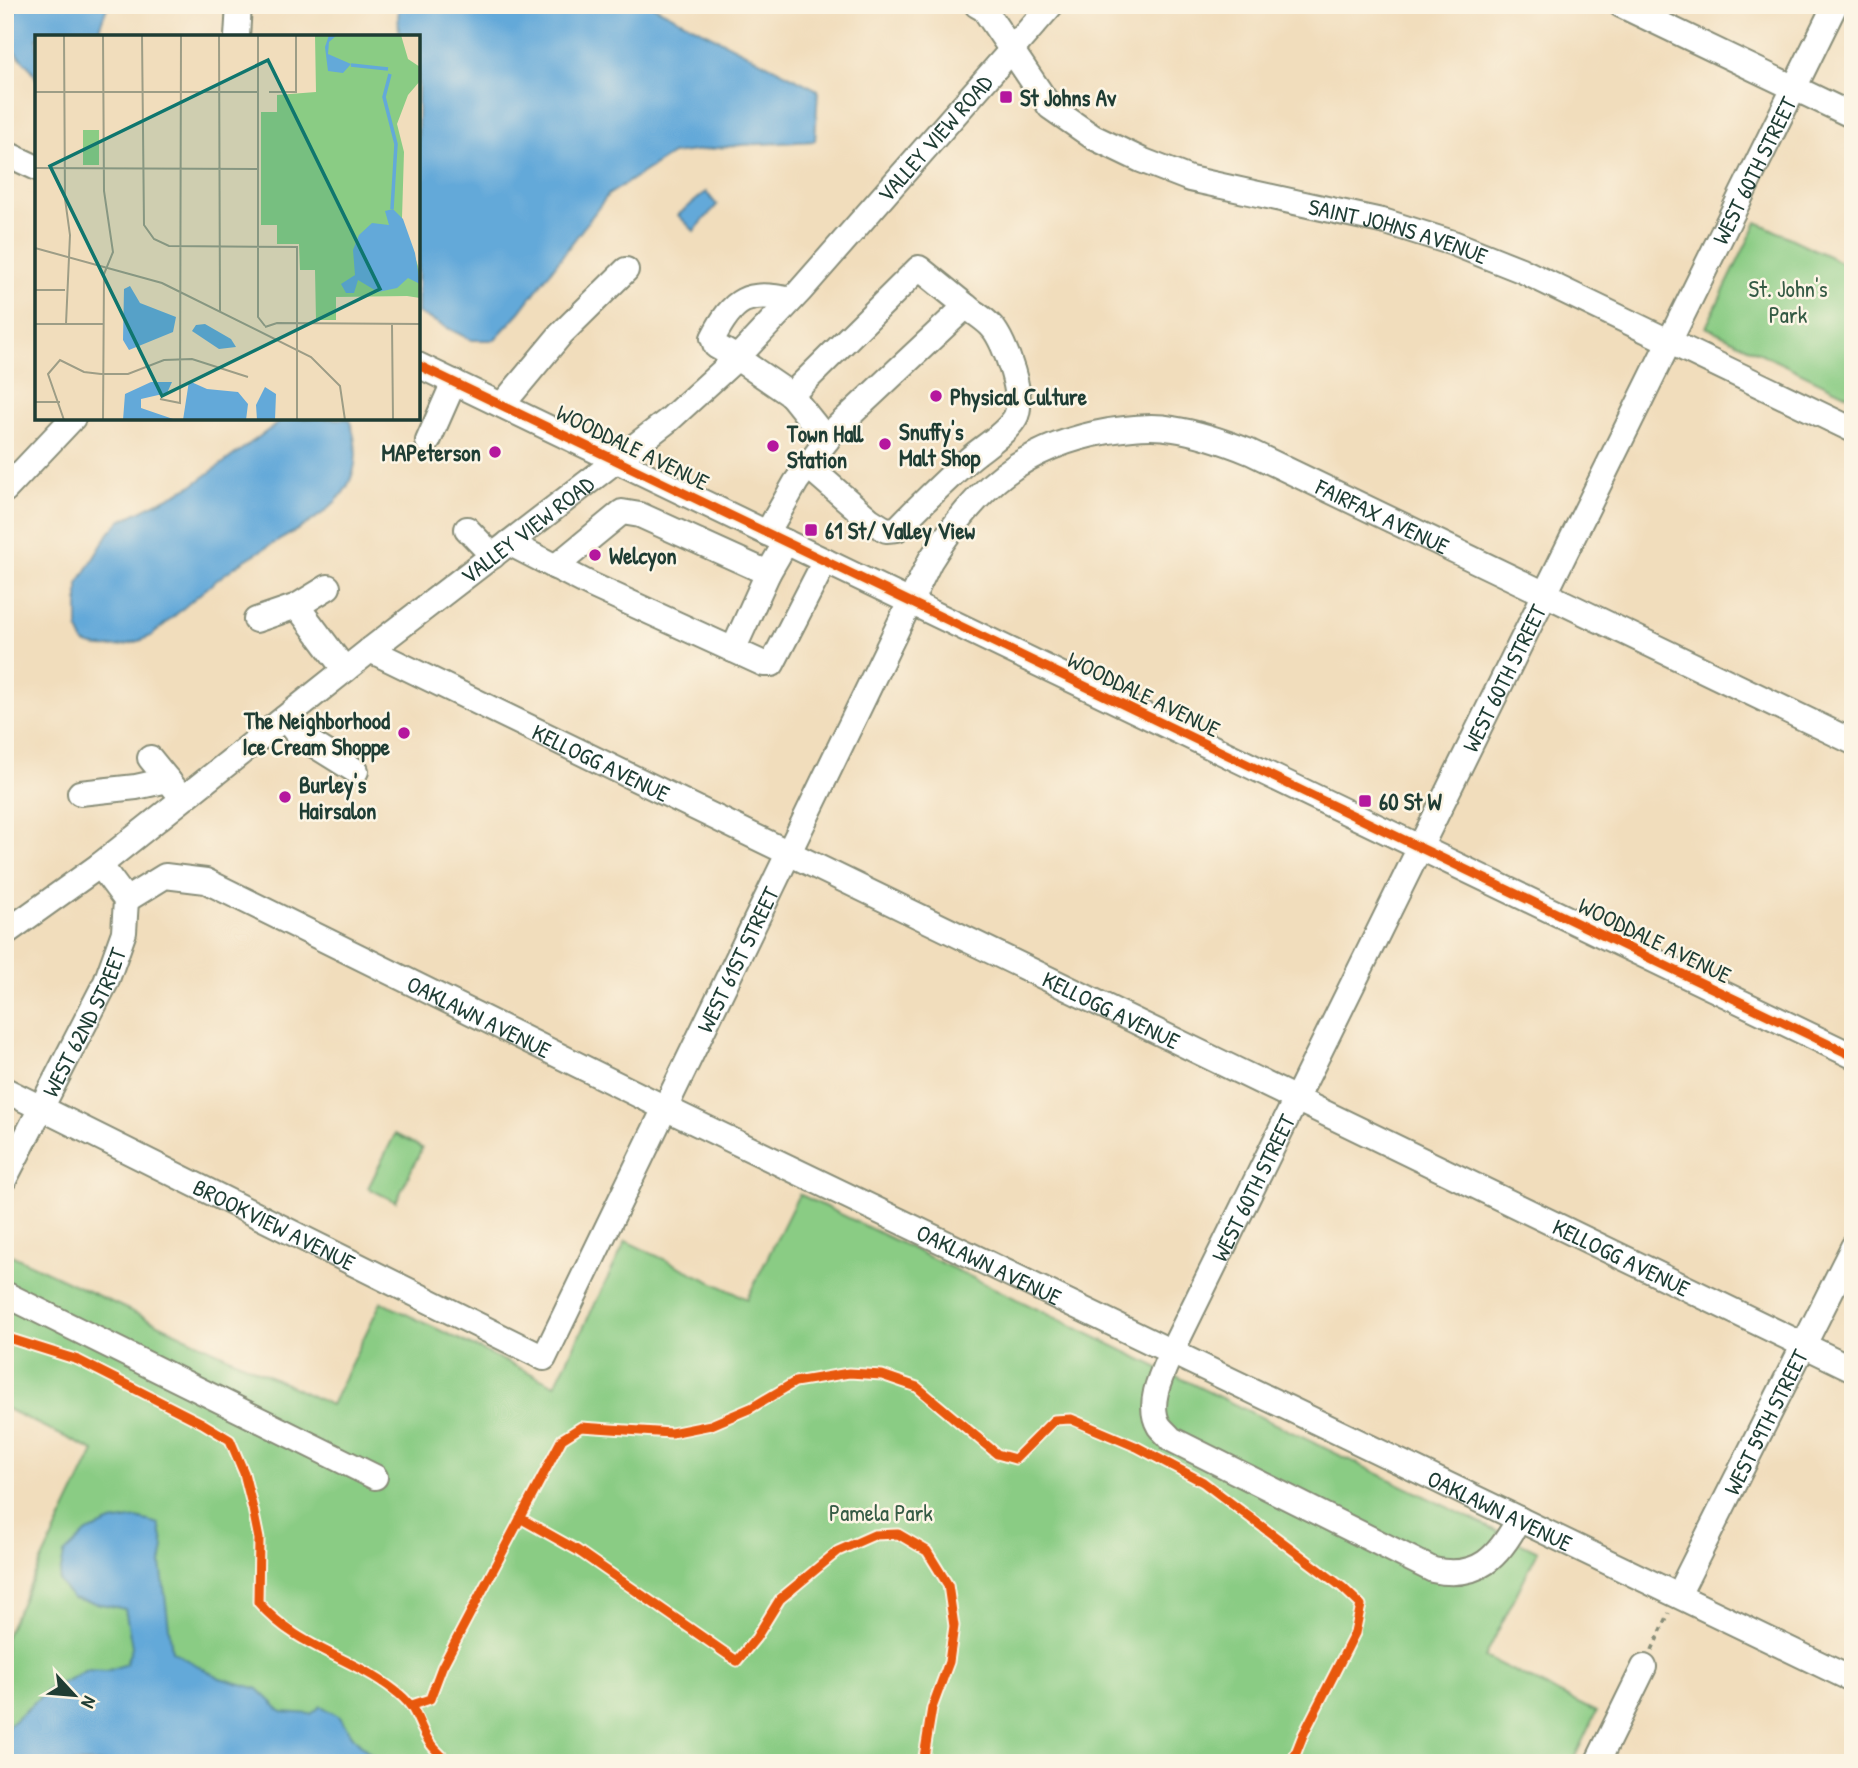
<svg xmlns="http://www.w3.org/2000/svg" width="1858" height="1768" viewBox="0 0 1858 1768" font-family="'Patrick Hand',sans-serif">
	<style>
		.green { fill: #8acc84; stroke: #54845c; stroke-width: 2 }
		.water { fill: #63a9d9; stroke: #417386; stroke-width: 2 }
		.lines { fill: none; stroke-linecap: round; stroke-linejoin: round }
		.minor-casing { stroke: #888d78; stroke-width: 28 }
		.path { stroke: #888d78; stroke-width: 3.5; stroke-dasharray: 5 5; stroke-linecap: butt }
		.minor { stroke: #fff; stroke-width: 24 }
		.cycleway-casing { stroke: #fcf5e5; stroke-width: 13 }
		.cycleway { stroke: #e8590c; stroke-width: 9 }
		.poi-dot { fill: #b5179e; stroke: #fcf5e5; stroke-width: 2.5 }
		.labels { text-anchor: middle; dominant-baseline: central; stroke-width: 5; stroke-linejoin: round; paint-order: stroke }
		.poi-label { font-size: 23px; font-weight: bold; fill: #1f3d34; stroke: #fcf5e5; text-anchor: start }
		.street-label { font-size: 23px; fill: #1f3d34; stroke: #fcf5e5 }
		.park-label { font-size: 23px; fill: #345a44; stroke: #fcf5e5 }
		.inset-river { fill: none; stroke: #63a9d9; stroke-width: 3.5 }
		.inset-road { fill: none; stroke: #9d9d86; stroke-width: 2 }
		.view { fill: #0f766e; fill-opacity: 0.15; stroke: #0f766e; stroke-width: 3.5 }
		.inset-edge { fill: none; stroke: #1f3d34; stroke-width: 3.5 }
	</style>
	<rect width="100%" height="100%" fill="#fcf5e5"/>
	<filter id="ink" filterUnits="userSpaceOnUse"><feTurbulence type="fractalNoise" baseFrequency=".0143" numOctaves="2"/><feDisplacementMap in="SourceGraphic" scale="14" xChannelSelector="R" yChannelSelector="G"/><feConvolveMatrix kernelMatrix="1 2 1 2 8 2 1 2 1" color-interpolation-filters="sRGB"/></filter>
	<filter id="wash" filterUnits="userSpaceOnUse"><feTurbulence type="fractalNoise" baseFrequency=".00686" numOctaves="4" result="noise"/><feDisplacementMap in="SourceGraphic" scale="28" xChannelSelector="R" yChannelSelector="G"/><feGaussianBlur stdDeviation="1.57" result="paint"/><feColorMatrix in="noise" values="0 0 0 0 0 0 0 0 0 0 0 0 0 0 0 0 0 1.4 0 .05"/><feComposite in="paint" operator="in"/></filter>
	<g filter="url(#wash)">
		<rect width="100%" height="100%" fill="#f1ddbc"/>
		<path class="green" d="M1757 222 1853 268V398L1706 327Z
			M395 1134 422 1148 396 1202 368 1188Z
			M799 1194 1538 1551 1485 1657 1596 1712 1572 1763H5V1637L94 1451 5 1408V1252L331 1405 381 1302 555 1385 626 1241 747 1299Z"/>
		<path class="water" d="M18 5H108L100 26 99 37H37V80L32 70 5 42V34Z
			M398 5H651L818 90 815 141 741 145 672 154 608 195 520 312 494 340H471L418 313V37H399Z
			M706 192 717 205 694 231 678 215Z
			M285 418 349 419C381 505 295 526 239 564 208 584 180 612 151 636 131 645 104 652 84 643L78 630V584L109 533 120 521 193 485Z
			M137 1518 159 1524 164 1547 161 1564 172 1651 220 1678 258 1689 282 1712 311 1714 321 1706 340 1717 351 1735 380 1763H5V1729L48 1690 87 1670 107 1671 126 1664 132 1647 125 1609 72 1598 59 1581 64 1554 87 1532 111 1522Z"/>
	</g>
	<g filter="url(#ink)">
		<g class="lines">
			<g class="minor-casing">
				<g id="minor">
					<path id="s1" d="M977 5 984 9 1050 107 1093 137 1141 160 1190 179 1386 222 1453 243 1521 270 1853 430"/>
					<path d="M1621 5 1853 116"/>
					<path d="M237 37 239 5"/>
					<path d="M5 153 37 168"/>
					<path d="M418 365 1853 1056"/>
					<path d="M791 395 827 440"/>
					<path d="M502 405 561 334 626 270"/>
					<path d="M428 441 454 382"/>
					<path d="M808 466 870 520 886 530 897 529C919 506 943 483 967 461 981 448 1005 435 1015 418 1026 400 1005 341 992 327 985 319 974 313 966 306"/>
					<path d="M5 490 73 418"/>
					<path d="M467 529 493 556"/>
					<path d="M767 533 796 482 835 429 966 306 919 268 791 395 737 358 716 346 713 338C733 299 747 290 791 300"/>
					<path d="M509 543 591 585 764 664H772L825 561"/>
					<path d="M555 567 622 512 640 515 768 573"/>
					<path d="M297 606 345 670"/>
					<path d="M256 620 297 606 328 587"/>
					<path id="s2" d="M370 650 1853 1369"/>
					<path d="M733 650 768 573 786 542"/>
					<path d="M285 718 298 735 356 771"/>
					<path d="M150 758 176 790"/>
					<path d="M80 793 136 787 168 780"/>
					<path id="s3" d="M126 900 165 876 206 881 665 1108 1853 1680"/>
					<path id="s4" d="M5 933 100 865 370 650 670 419 737 358 800 291 1051 5"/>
					<path id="s5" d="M5 1090 544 1358 930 561C976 488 1022 446 1109 431 1130 428 1153 425 1173 429 1200 433 1225 442 1250 452L1853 742"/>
					<path id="s6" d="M5 1178 106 982 124 932 126 900 100 865"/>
					<path d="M5 1294 375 1477"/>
					<path id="s7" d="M1519 1519C1499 1557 1478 1580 1433 1570L1171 1439C1168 1435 1162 1430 1159 1426 1146 1404 1162 1373 1171 1353L1835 5"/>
					<path id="s8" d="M1678 1595 1853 1247"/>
					<path d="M1597 1763 1644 1667"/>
				</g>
			</g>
			<path class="path" d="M1652 1650 1669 1613"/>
			<use href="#minor" class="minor"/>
			<g class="cycleway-casing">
				<path id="cycleway" d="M418 365 1853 1056
					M5 1337 78 1360 202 1423 230 1440 244 1473 253 1509 259 1539 258 1602C297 1648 348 1655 394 1690 420 1709 415 1721 430 1743 435 1750 443 1757 449 1763
					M520 1518 577 1550 737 1661 756 1638 780 1599 838 1551 874 1535 898 1534 927 1551 948 1585 954 1626 949 1662 932 1708 923 1763
					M412 1705 430 1699 442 1667 562 1439 581 1427 671 1433 711 1425 751 1408 795 1382 849 1373 882 1375 917 1387 997 1454 1015 1459 1054 1420 1071 1419 1137 1447 1203 1482 1342 1587 1361 1605 1355 1633 1303 1735 1292 1763"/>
			</g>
			<use href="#cycleway" class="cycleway"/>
		</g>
	</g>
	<g class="poi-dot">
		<rect x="999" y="90" width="14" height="14" rx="3.5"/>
		<circle cx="936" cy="396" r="7"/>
		<circle cx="885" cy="444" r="7"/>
		<circle cx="773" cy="446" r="7"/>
		<circle cx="495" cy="452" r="7"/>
		<rect x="804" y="523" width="14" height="14" rx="3.5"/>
		<circle cx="595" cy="555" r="7"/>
		<circle cx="404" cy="733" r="7"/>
		<circle cx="285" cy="797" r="7"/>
		<rect x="1358" y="794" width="14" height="14" rx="3.5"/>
	</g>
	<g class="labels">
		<g class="poi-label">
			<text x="1020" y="97">St Johns Av</text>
			<text x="950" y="396">Physical Culture</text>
			<text x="899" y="431">Snuffy's<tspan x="899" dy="26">Malt Shop</tspan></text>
			<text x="787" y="433">Town Hall<tspan x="787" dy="26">Station</tspan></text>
			<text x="481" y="452" text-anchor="end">MAPeterson</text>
			<text x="825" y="530">61 St/ Valley View</text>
			<text x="609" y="555">Welcyon</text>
			<text x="390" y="720" text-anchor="end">The Neighborhood<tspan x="390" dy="26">Ice Cream Shoppe</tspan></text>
			<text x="299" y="784">Burley's<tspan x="299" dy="26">Hairsalon</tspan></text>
			<text x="1379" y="801">60 St W</text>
		</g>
		<g class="street-label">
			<text stroke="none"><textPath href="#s4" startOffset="1227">VALLEY VIEW ROAD</textPath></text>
			<text stroke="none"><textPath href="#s7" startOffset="1816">WEST 60TH STREET</textPath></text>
			<text stroke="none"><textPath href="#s1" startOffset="499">SAINT JOHNS AVENUE</textPath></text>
			<text transform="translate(633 447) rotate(26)">WOODDALE AVENUE</text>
			<text stroke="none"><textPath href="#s5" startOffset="2009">FAIRFAX AVENUE</textPath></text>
			<text stroke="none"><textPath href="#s4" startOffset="660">VALLEY VIEW ROAD</textPath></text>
			<text stroke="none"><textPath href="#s7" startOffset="1250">WEST 60TH STREET</textPath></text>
			<text transform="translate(1144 694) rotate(26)">WOODDALE AVENUE</text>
			<text stroke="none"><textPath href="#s2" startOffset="257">KELLOGG AVENUE</textPath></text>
			<text transform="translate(1655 940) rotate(26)">WOODDALE AVENUE</text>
			<text stroke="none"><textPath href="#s5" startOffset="1045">WEST 61ST STREET</textPath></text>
			<text stroke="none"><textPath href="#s2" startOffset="824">KELLOGG AVENUE</textPath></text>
			<text stroke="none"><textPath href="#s3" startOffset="392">OAKLAWN AVENUE</textPath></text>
			<text stroke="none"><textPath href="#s6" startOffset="175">WEST 62ND STREET</textPath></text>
			<text stroke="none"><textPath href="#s7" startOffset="682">WEST 60TH STREET</textPath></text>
			<text stroke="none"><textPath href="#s5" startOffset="301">BROOKVIEW AVENUE</textPath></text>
			<text stroke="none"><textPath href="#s2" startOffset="1391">KELLOGG AVENUE</textPath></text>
			<text stroke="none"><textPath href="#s3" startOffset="959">OAKLAWN AVENUE</textPath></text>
			<text stroke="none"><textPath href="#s8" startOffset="194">WEST 59TH STREET</textPath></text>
			<text stroke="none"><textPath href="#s3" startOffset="1526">OAKLAWN AVENUE</textPath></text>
		</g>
		<g class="park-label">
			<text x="1788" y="288">St. John's<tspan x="1788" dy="26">Park</tspan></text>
			<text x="881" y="1512">Pamela Park</text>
		</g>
	</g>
	<g transform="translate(35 35)">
		<rect width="385" height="385" fill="#f1ddbc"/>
		<path d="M280 0H366L373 24 385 32V46L373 60 362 89 369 117 367 183 385 237V285V263L372 261 301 262V285H281L280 235H265L264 209H242V190H226V77H242V60L281 57ZM48 95H64V130H48Z" fill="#8acc84"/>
		<path d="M294 0H302L294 7 293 19 316 29 308 38 293 36 290 12ZM358 174 368 184 380 218 385 249 373 243 362 253 343 257 323 245 319 258H311L306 249 320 240 318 215 324 200 337 188 354 190 350 176ZM95 251 105 268 141 282 138 297 94 315 88 305 89 254ZM170 289 196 304 201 312 184 314 157 296 161 290ZM154 346 172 354 203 357 213 369 211 385H148ZM116 347H137L132 358 106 364V373L141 385H88L90 359ZM230 352 241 359 240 385H222L221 370Z" fill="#63a9d9"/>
		<path class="inset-river" d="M316 30 353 34M355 39 349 62 361 109 357 174"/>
		<path class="inset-road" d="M29 0 30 164 35 200 31 289M107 0 109 190 119 204 134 211 262 212V385M184 0 185 276M223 0V282L230 291M0 57H223M234 57H261V0M0 133 223 134M0 213 127 248 276 322 305 351 310 385M0 255H30M0 289H68M357 289 358 385M230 292 242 288 385 289M125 364 145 368 146 0M0 367H25M29 385 13 339 25 325 49 337 66 339H93L129 325 157 324 213 342M68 385 69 239 78 217 69 156 68 0"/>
		<path class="view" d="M233 25 345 254 127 361 15 131Z"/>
		<rect width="385" height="385" class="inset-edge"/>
	</g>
	<rect width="1858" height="1768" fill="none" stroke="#fcf5e5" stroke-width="28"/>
	<g transform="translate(74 1695) rotate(116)" stroke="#fcf5e5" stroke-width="5" paint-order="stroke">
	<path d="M0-5L12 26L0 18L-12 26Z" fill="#1f3d34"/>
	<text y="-10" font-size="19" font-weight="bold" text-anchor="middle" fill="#1f3d34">N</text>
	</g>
</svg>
